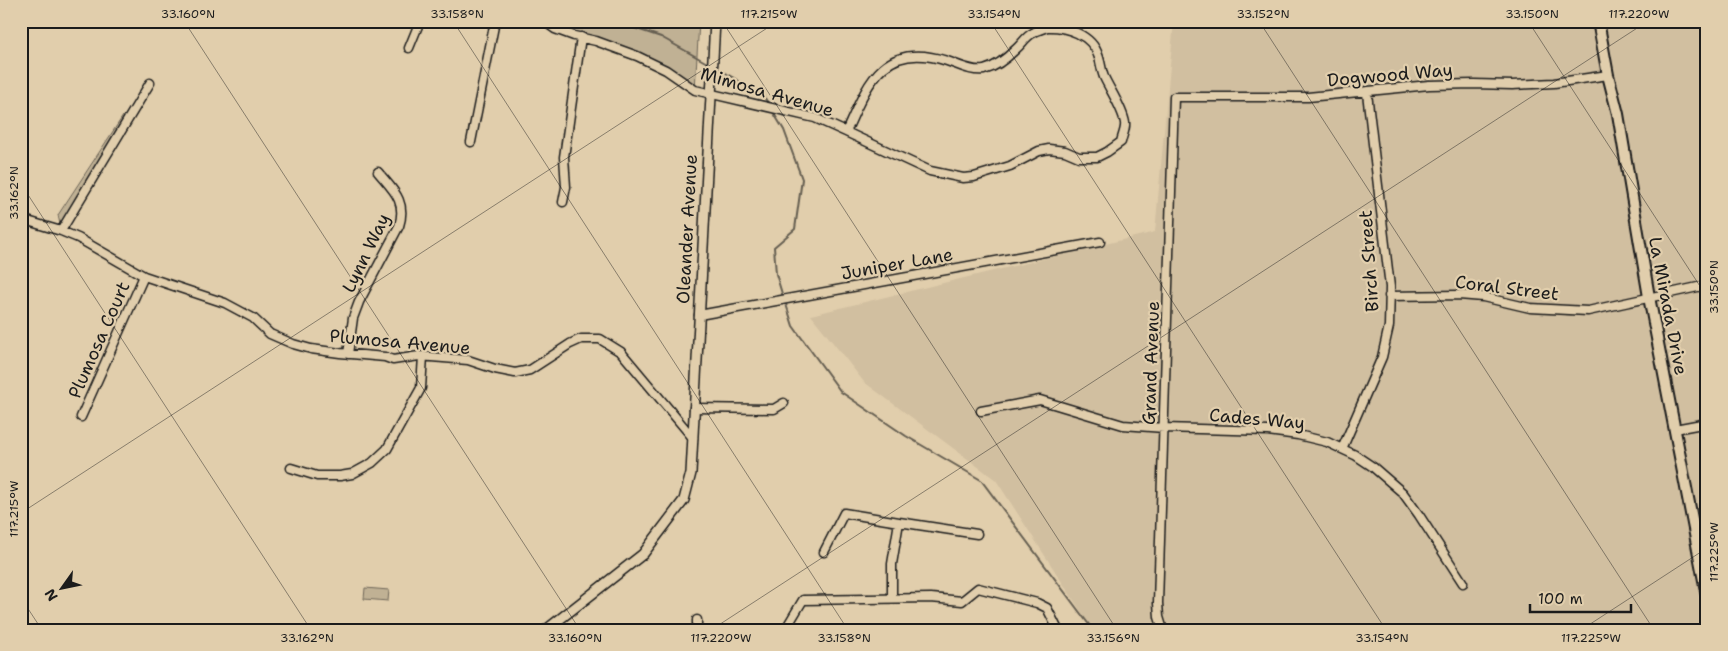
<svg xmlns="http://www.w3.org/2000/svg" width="1728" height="651" viewBox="0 0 1728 651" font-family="'Shantell Sans',sans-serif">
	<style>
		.built { fill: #d1bfa0 }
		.green { fill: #c0b194; stroke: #6e6658 }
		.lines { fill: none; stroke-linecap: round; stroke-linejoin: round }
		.stream { stroke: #655e51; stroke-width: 2 }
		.minor-casing { stroke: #1c1c1c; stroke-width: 11 }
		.tertiary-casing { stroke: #1c1c1c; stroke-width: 12 }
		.secondary-casing { stroke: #1c1c1c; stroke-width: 14 }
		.minor { stroke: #e1ceac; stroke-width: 8 }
		.tertiary { stroke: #e1ceac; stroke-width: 9 }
		.secondary { stroke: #e1ceac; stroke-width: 10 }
		.ticks { fill: none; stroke: #1c1c1c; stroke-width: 1; stroke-opacity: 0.45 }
		.labels { text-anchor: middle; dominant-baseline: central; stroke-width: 4.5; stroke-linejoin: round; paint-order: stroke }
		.street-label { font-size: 18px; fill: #1c1c1c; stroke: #e1ceac }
		.neatline { fill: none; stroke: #1c1c1c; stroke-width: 2 }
		.ticks-label { font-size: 12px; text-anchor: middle; fill: #1c1c1c }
	</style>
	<rect width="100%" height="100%" fill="#e1ceac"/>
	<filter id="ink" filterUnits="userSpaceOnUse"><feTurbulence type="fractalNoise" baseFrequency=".02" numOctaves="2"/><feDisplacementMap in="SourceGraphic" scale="10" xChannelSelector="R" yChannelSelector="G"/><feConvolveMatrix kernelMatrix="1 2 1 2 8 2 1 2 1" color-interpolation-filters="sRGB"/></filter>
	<g filter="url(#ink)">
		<path class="built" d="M1174 21H1707V630H1093L996 480 864 382 811 315 1155 232Z"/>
		<path class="green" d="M544 21H699L695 90 666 70Z
			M129 114 61 229 58 215 123 116Z
			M365 588 389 590 388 601 364 599Z"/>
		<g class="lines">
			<path class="stream" d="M613 21 661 37 709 64
				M715 67 763 95 768 103
				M773 112 784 130 802 179 795 229 774 247 776 274 783 297
				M785 301 793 326 841 392 906 436 981 480 1093 630"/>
			<g class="minor-casing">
				<path id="minor" d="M544 21 555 29 574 36 596 41 637 56 666 70 695 90 815 118 846 132
					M1047 27C1066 26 1092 35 1098 55 1101 62 1101 70 1104 77 1110 90 1123 109 1125 123 1126 129 1122 136 1121 142L1107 152 1097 157H1079L1065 151 1049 149 1039 151 1010 166 974 177 963 178 930 171 846 132C868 83 883 40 947 61 959 65 972 72 984 70 995 67 1008 57 1016 49 1022 44 1026 36 1033 33 1037 30 1043 29 1047 27Z
					M409 48 420 21
					M471 142 495 21
					M563 202 566 187 564 157 581 37
					M21 219 61 231 78 238 144 276 225 303 253 318 270 334 293 344 311 349 340 353 385 357 393 360 419 356 468 360 495 369 515 373 530 370 570 344 581 339H600L621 352 693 438
					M61 231 150 83
					M1389 296 1459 295 1483 297 1530 308 1588 311 1707 285
					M699 315 1100 242
					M348 354 353 318 359 302 399 226C407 201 393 190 378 172
					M694 408 774 409 784 403
					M981 411 1040 400 1123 425 1164 428 1268 431 1298 435 1327 442 1355 455 1373 467 1403 493 1419 515 1463 583
					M81 417 144 276
					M1675 429 1707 423
					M1342 449 1382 357 1389 326 1390 287 1367 93
					M291 468 317 476H340L352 474 372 463 387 449 421 388 423 356
					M899 522 977 534
					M824 552 844 513 899 522 892 564V598
					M697 630V620
					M785 630 803 600 931 598 962 601 978 588 1037 603 1047 608 1058 630
					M1163 630 1159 617 1158 603 1174 97H1308L1429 85 1474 84 1512 85 1554 83 1608 75"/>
			</g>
			<g class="tertiary-casing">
				<path id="tertiary" d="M546 630 643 554 684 500 691 473 715 21"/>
			</g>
			<g class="secondary-casing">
				<path id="secondary" d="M1598 21 1608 75 1618 114 1649 297 1707 596"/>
			</g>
			<use href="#minor" class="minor"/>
			<use href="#tertiary" class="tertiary"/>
			<use href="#secondary" class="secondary"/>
		</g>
	</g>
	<path class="ticks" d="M184 21 580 630M453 21 848 630M722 21 1117 630M990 21 1386 630M1259 21 1654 630M1528 21 1707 297M21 184 311 630M21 513 778 21M21 598 42 630M711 630 1648 21M1581 630 1707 548"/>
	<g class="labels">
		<g class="street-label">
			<text transform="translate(1390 75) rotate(-5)">Dogwood Way</text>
			<text transform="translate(767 92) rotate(16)">Mimosa Avenue</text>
			<text transform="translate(687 229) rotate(-87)">Oleander Avenue</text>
			<text transform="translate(366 253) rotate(-64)">Lynn Way</text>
			<text transform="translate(1369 261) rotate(-94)">Birch Street</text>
			<text transform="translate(897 264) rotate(-10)">Juniper Lane</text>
			<text transform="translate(1507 288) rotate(7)">Coral Street</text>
			<text transform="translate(1668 306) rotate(79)">La Mirada Drive</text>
			<text transform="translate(99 340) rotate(-66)">Plumosa Court</text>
			<text transform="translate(400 342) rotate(5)">Plumosa Avenue</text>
			<text transform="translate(1151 363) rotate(-88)">Grand Avenue</text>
			<text transform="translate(1257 419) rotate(5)">Cades Way</text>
		</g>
	</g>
	<rect width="1728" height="651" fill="none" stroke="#e1ceac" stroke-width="55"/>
	<g transform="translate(62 588) rotate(237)" stroke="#e1ceac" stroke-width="4" paint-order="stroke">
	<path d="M0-4L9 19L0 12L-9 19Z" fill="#1c1c1c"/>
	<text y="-8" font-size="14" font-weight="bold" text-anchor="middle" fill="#1c1c1c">N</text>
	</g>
	<path d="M1530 604v8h101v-8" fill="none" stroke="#1c1c1c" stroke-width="2.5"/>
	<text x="1538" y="604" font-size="15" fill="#1c1c1c" stroke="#e1ceac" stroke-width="4" paint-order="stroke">100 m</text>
	<rect x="28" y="28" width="1672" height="596" class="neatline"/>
	<g class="ticks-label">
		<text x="188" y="18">33.160°N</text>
		<text x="457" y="18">33.158°N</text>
		<text x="769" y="18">117.215°W</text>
		<text x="994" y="18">33.154°N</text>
		<text x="1263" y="18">33.152°N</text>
		<text x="1532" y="18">33.150°N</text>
		<text x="1639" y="18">117.220°W</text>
		<text transform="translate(14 193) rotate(-90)" y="4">33.162°N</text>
		<text transform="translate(1714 287) rotate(-90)" y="4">33.150°N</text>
		<text transform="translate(14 509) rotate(-90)" y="4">117.215°W</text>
		<text transform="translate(1714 552) rotate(-90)" y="4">117.225°W</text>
		<text x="307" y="642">33.162°N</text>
		<text x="575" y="642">33.160°N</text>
		<text x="721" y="642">117.220°W</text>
		<text x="844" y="642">33.158°N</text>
		<text x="1113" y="642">33.156°N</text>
		<text x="1382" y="642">33.154°N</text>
		<text x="1591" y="642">117.225°W</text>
	</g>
</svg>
